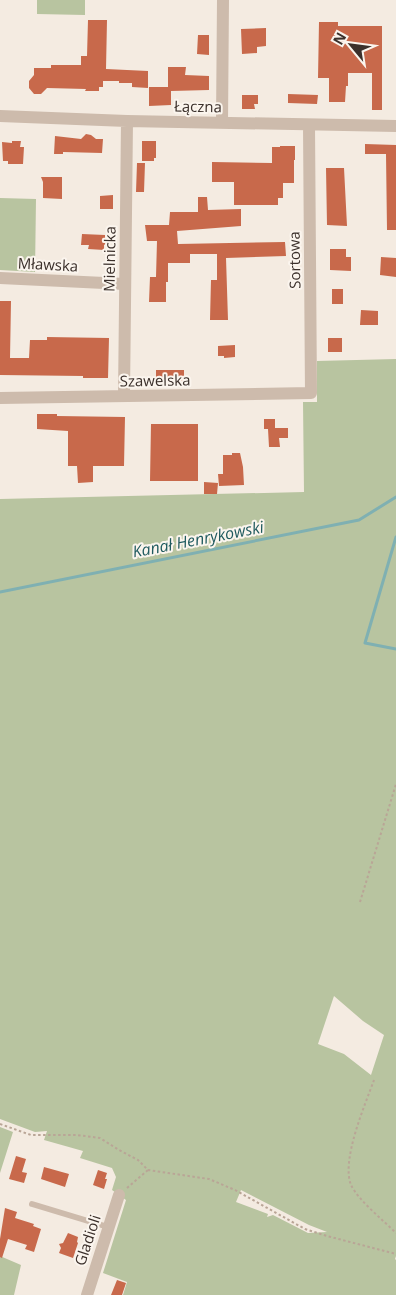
<svg xmlns="http://www.w3.org/2000/svg" width="396" height="1295" viewBox="0 0 396 1295" font-family="'Open Sans',sans-serif">
	<style>
		.green { fill: #b8c4a0; fill-rule: evenodd }
		.lines { fill: none; stroke-linecap: round; stroke-linejoin: round }
		.stream { stroke: #7fb0b2; stroke-width: 3 }
		.building { fill: #c8694b }
		.path { stroke: #b9a596; stroke-width: 2; stroke-dasharray: 2.5 2.5; stroke-linecap: butt }
		.lane { stroke: #cdbbac; stroke-width: 6 }
		.street { stroke: #cdbbac; stroke-width: 12 }
		.labels { text-anchor: middle; dominant-baseline: central; stroke-width: 4; stroke-linejoin: round; paint-order: stroke }
		.street-label { font-size: 15px; fill: #3b302b; stroke: #fbf5ee }
		.water-label { font-size: 16px; font-style: italic; fill: #1f5a5e; stroke: #fbf5ee }
	</style>
	<rect width="100%" height="100%" fill="#f4ebe1"/>
	<path class="green" d="M37 0H85V15L37 14Z
		M0 198 36 199 35 272 0 270Z
		M396 359V1256L395 1259 396 1260V1295H123L127 1282 103 1273 126 1200 112 1190 116 1177 112 1168 80 1158 83 1151 44 1140 47 1131 35 1132 0 1119V499L304 492 303 402H317V361ZM334 996 363 1021 384 1035 371 1075 344 1054 318 1044ZM241 1190 309 1225 327 1232 308 1233 273 1215 267 1217 268 1214 236 1202Z
		M0 1127 13 1132 0 1173Z
		M0 1256 21 1265 14 1295H0Z"/>
	<g class="lines">
		<path class="stream" d="M396 537 365 643 396 649
			M0 592 359 520 396 497"/>
	</g>
	<path class="building" d="M88 20H107L106 69 148 71V88L132 87V83H119V81H103V87H99V91H85L86 89 47 88 41 94H34L29 88V81L34 75V68H51V65H81V56H87Z
		M319 22H338V26H382V110H372V73H348V86H346L345 102H329V78H318Z
		M266 28V46L257 47V53L242 54 241 29Z
		M198 35H209V55L197 54Z
		M168 67H186L185 75 209 76V90L171 91V105L149 106V87H168Z
		M288 94 318 95 317 104 288 103Z
		M242 95H258V104H254L255 109H242Z
		M86 134 91 135 96 139H103L102 153 63 152V154H54L55 136 81 139Z
		M12 141H21L20 147H24L23 164H8V161H3L2 142 12 143Z
		M142 141H156V158H154V161H142Z
		M365 144 396 145V230H387L386 154H365Z
		M280 146H295V160H294V183H283V198H278V205H234V182H212V162L272 163V147H280Z
		M137 163H145L144 192H136Z
		M326 168H344L347 226 327 225Z
		M41 177H62V199L43 198V182Z
		M113 195V209H100V196Z
		M198 197H207L208 210 241 209V226L177 231 178 244 285 242 286 256 226 258 228 320H210L211 280H217V254H190V263H168V282H166V302H149L150 277H156L157 241H147L145 225H169L170 212H198Z
		M82 234 105 235V239L108 242 104 245V250L88 249 89 245H81Z
		M330 249H346V257H351V271L330 270Z
		M381 257 396 258V277L380 275Z
		M332 289H343V304H332Z
		M0 301H11L10 358H29L30 340H47V337L109 338 108 378H83V376L0 375Z
		M361 310 378 311V325H360Z
		M328 338H342V352H328Z
		M235 345V357L224 358V356H218V346Z
		M156 370H184V381L156 382Z
		M37 414H57V416L125 417 124 466H93V482L78 483 77 466H68V431L37 429Z
		M264 419H275V428H288V438H279L280 447H269L268 429H264Z
		M151 424H198V481H150Z
		M232 453H240L243 467 244 485 219 486 218 474H223V455H232Z
		M204 482 218 483 217 494H204Z
		M16 1156 26 1159 22 1172 27 1173 24 1183 9 1179Z
		M44 1167 69 1174 65 1187 41 1179Z
		M98 1170 107 1173 105 1179H107L104 1189 93 1185Z
		M5 1208 17 1212 15 1218 34 1224 33 1226 41 1229 34 1252 25 1249 27 1245 8 1239 2 1258 0 1257V1239Z
		M68 1233 78 1237 77 1242 78 1243 73 1258 59 1253 61 1248 59 1244 63 1243Z
		M117 1280 126 1283 122 1295H111Z"/>
	<g class="lines">
		<path class="path" d="M360 902 396 784
			M374 1080C365 1105 341 1160 351 1185 359 1201 383 1220 396 1233
			M0 1124 31 1135H77L100 1138 119 1150 138 1160 148 1170 209 1179 235 1190 305 1229 327 1236 396 1254
			M127 1188 148 1170"/>
		<path class="lane" d="M32 1204 108 1227"/>
		<path class="street" d="M0 116 127 121 396 126
			M222 123 223 0
			M0 278 125 284
			M124 396 127 121
			M0 398 311 393 309 126
			M87 1295 119 1195"/>
	</g>
	<g class="labels">
		<g class="street-label">
			<text transform="translate(198 106) rotate(1)">Łączna</text>
			<text transform="translate(109 259) rotate(-89)">Mielnicka</text>
			<text transform="translate(294 260) rotate(-91)">Sortowa</text>
			<text transform="translate(48 264) rotate(3)">Mławska</text>
			<text transform="translate(155 380) rotate(-1)">Szawelska</text>
			<text transform="translate(87 1240) rotate(-72)">Gladioli</text>
		</g>
		<g class="water-label">
			<text transform="translate(198 539) rotate(-11)">Kanał Henrykowski</text>
		</g>
	</g>
	<g transform="translate(351 45) rotate(299)" stroke="#fbf5ee" stroke-width="4" paint-order="stroke">
	<path d="M0-4L9 19L0 12L-9 19Z" fill="#3b302b"/>
	<text y="-8" font-size="14" font-weight="bold" text-anchor="middle" fill="#3b302b">N</text>
	</g>
</svg>
